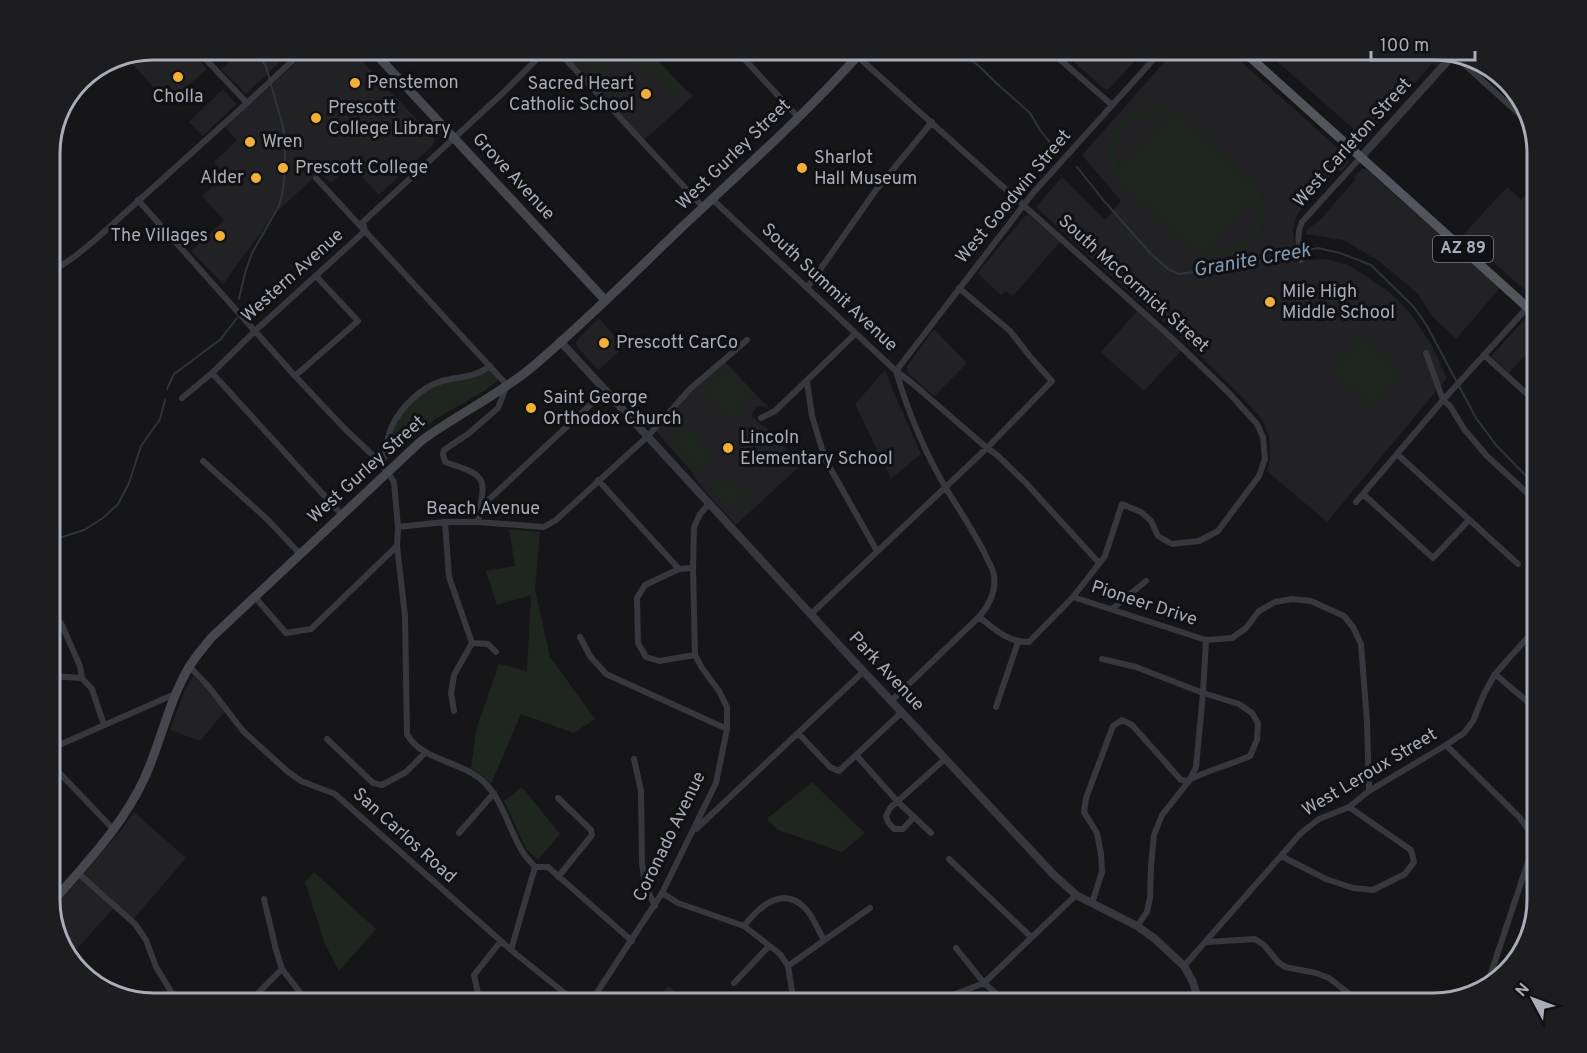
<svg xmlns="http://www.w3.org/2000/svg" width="1587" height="1053" viewBox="0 0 1587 1053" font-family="Overpass,sans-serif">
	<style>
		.built { fill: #222225 }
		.green { fill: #1e261f; fill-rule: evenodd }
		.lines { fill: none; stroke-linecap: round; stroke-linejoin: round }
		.stream { stroke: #2c353c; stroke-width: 2 }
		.minor { stroke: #37383d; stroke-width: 6 }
		.tertiary { stroke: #37383d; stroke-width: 8 }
		.secondary { stroke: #45474d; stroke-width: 9 }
		.primary { stroke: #53555c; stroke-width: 9 }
		.poi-dot { fill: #f2b134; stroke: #111113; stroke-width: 2 }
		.labels { text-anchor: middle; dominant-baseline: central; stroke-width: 6; stroke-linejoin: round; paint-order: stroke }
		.shield { fill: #111113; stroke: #7b7e86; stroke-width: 1.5 }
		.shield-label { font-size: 16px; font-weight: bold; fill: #a8adb8 }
		.poi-label { font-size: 18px; fill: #a8adb8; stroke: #111113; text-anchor: start }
		.street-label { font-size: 18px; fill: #a8adb8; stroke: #111113 }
		.water-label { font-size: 20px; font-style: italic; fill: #7f9bb3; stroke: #111113 }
		.rim { fill: none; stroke: #a8adb8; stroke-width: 3 }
	</style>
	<rect width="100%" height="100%" fill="#161618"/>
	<path class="built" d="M153 50H189L207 69 168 103 124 55Z
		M243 50H293L247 93H245L221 69Z
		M310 50H352L435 139 433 145 379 195 350 165 331 183 320 172 274 214 223 284 191 251 224 220 202 196 225 175 214 162 237 140 225 127Z
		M561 50H648L686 90 688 91 693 96 644 140Z
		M1060 50H1145L1107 91Z
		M1175 50H1228L1340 150 1342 148 1348 154 1349 159 1348 164 1342 171 1335 170 1301 209 1296 217 1293 230 1297 261 1326 259 1349 265 1388 291 1411 314 1431 344 1447 378 1327 522 1267 471 1270 459 1269 436 1262 419 1240 395 1186 342 1081 249 1036 207 1062 177 1105 220 1121 201 1082 155Z
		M1264 50H1434L1443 52 1444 56 1442 60 1437 66 1432 64 1371 131V135L1367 140 1362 141 1355 138 1356 131Z
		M223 89 236 104 203 136 189 122Z
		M1362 169H1366L1374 173 1375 177 1500 288 1456 339 1432 316 1418 294 1379 261 1343 240 1305 234 1307 229 1319 221 1355 180 1354 176Z
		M1537 181V285L1529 292 1526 291 1463 235 1507 187 1521 200Z
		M1027 215 1030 216 1060 242 1013 296 1006 291 1002 294H1000L977 273 1024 217Z
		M1137 311 1181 351 1144 391 1101 352Z
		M1528 316H1531L1537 322V342L1509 373 1491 356Z
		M599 318 624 347 598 370 578 348 576 343 578 339Z
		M934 329 967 363 934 396 907 372V366Z
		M725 362 770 409 762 406 756 407 751 415 762 426 764 425 801 465 736 525 704 490 691 471 656 431 691 390Z
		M885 370 895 395 921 454 891 479 855 404Z
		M193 676 205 687 225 711 200 741 170 730 184 692Z
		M134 812 186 858 130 923 113 909 69 958 63 951 51 912 122 829Z"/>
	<path class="green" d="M572 50H595L598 53 595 56 628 91 619 100Z
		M620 50H648L684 89 675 98 651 72 645 77Z
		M1158 108 1172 110 1184 118 1255 184C1276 214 1257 253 1221 257 1213 257 1205 257 1198 254 1187 248 1178 238 1169 230 1152 214 1135 198 1118 182 1094 149 1119 108 1158 108ZM1159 114 1169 117 1119 169C1106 139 1130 115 1159 114ZM1255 199C1263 229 1238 256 1208 249Z
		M1361 335 1403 371 1372 408 1330 371Z
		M490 366 501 378C481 396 455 406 433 421 414 434 399 450 382 464L391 429 404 408 439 381 480 374Z
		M727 368 755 396 740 407 743 411 730 421 700 390Z
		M687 426 715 457 698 472 670 442Z
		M721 475 726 481 728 480 737 490 741 487 749 495 732 510 709 486Z
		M509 529 540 532 535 589 550 657 595 719 574 733 521 714 491 784 482 775 471 768 476 730 499 664 527 671 531 595 497 605 486 571 515 566Z
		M812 782 865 833 842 852 778 830 767 819Z
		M522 787 560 834 538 860 526 849 504 801Z
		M314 872 376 929 339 971 325 944 305 882Z
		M668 986 685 1000 683 1003H655Z"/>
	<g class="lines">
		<path class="stream" d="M957 50 979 66 993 80 1030 113 1040 130 1052 145
			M1077 167 1104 201 1151 254 1168 269 1179 274 1201 271H1215L1264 260 1284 254 1318 248 1340 253 1371 265 1414 307 1427 326 1476 418 1496 445 1537 487
			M239 299 245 273 252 253 279 206 283 190 285 168V138L282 123 266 67 256 50
			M167 389 174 374 221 339 237 318
			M50 541 84 530 103 518 118 504 129 483 141 446 160 419 165 400"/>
		<path class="minor" d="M197 50 247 103
			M557 50 703 207
			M736 50 798 117
			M852 50 857 56 1175 341 1229 393 1257 424 1263 437 1265 459 1259 476 1218 531 1199 541 1172 544 1158 536 1151 521 1141 512 1122 504 1105 556 1073 597 1029 642C1007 642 996 630 979 617
			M1049 50 1112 105
			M1454 55 1529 123
			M316 178 507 385 498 408 468 434 444 450 443 454 445 462C490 477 485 477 478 522
			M712 199 896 371C908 412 925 453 947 490 960 511 974 532 985 554 987 560 991 565 993 571 998 589 990 604 979 617L892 700
			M138 200 295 376 345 429 382 464 394 482 398 527 397 546 405 616 407 734C420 759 457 761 478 777 501 794 507 825 521 849 524 856 530 861 535 867H548L632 941
			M1301 260C1299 247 1296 235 1302 222L1361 157
			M50 273 74 257 95 240 247 103 304 50
			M807 288 876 190 932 122
			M1426 353 1443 400 1450 406 1464 429 1487 456 1537 502
			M1484 355 1537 403
			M212 373 342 515
			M295 376 358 321 316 276
			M807 381 812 416 825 459 877 551
			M182 398 212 373 255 331 365 231 363 222 504 92 546 50
			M761 418 775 411 855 334
			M1397 454 1518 564
			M203 461 268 520 300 554
			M382 464C385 453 387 438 391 428 400 408 421 387 442 381 461 376 474 378 490 366
			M598 480 679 569
			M1363 494 1433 558 1469 520
			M1356 502 1443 400 1537 297
			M481 507 606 390
			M445 522 449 577 472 643 454 675 451 693 454 711
			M398 527 445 522H478L544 527 556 520 648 436 690 389 747 340
			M1099 563 1025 482 997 455 987 448 912 383 896 371 1033 193 1162 50
			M693 568 679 569 645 585 637 598 638 643 646 657 659 661 695 655
			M254 596 286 633 311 629 397 546
			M1073 597 1206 640 1232 638 1246 628 1259 611 1275 602 1292 599 1311 601 1344 616 1353 627 1361 644 1367 722 1369 791
			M1112 609 1146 581
			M811 614 987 448 1052 381 1032 359 1010 331 959 288
			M61 623 80 666 82 678
			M580 637 590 656 606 674 727 729
			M472 643 488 644 496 652
			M1102 659 1136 667 1203 693 1239 704 1252 713 1258 723 1257 740 1250 756C1230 765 1208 770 1189 780
			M189 666 209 687 243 731 287 771 301 781 335 794 511 950 577 1003
			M1495 674 1537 710
			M50 676 82 678 92 689 104 725
			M996 707 1018 642
			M798 733 830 767 839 771 902 712
			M327 739 373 783 382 785 406 772 426 752
			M1446 745 1520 818 1530 832 1533 847 1488 982 1484 990
			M50 749 175 694
			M856 755 897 801 931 833
			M634 759 641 791 642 863 645 885 655 906
			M50 763 114 830
			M914 817 903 829H894L888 822 886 816 890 808 945 759
			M696 829 864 671
			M459 833 494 793
			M50 837 51 842
			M1281 856 1326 879 1353 888 1373 890 1405 874 1414 862 1411 850 1349 807
			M949 859 1031 937
			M78 873 135 924 146 940 156 967 178 1003
			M558 877 592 835 591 830 558 798
			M662 893 678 903 744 926 780 954 788 966 792 991 793 1003
			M264 899 276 950 282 969 308 1003
			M1092 903 1102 872 1101 854 1097 833 1084 812 1086 798 1113 726 1122 720 1132 725 1181 780 1189 781
			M744 926C759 907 782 885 805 908 813 916 818 930 824 940
			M1137 926 1147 912 1150 898 1151 866 1154 835 1162 815 1189 781 1196 767 1203 693 1206 640
			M1207 942 1255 939 1264 945 1278 962 1285 967 1316 973 1329 978 1361 1003
			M956 948 984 983 1007 1003
			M511 950 535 867
			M788 966 870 908
			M1184 966 1301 833 1319 819 1349 807 1369 791 1446 745 1464 733 1473 721 1484 694 1495 674 1537 627
			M734 983 769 946
			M248 1003 282 969
			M480 1003 474 975 501 941
			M593 1003 596 994 662 893 716 783 727 729V707L719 691 702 668 695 655 693 568 694 527 700 514 710 503
			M932 1003 984 983 1076 895"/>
		<path class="tertiary" d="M1361 157 1453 55
			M560 341 850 657 1053 874 1076 895 1137 926 1154 938 1184 966 1193 982 1199 1003"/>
		<path class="secondary" d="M372 50 605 300
			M50 905C84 865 123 826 145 777 161 741 169 701 189 667 195 657 204 647 211 638L421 441C456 415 497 396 531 368 583 324 632 275 681 228 743 170 807 113 863 50"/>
		<path class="primary" d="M1242 50 1537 316"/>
	</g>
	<g class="poi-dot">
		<circle cx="178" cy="77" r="6"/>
		<circle cx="355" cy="83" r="6"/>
		<circle cx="646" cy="94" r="6"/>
		<circle cx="316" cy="118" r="6"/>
		<circle cx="250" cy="142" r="6"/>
		<circle cx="283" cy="168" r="6"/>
		<circle cx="802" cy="168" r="6"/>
		<circle cx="256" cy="178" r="6"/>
		<circle cx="220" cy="236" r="6"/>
		<circle cx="1270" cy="302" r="6"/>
		<circle cx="604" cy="343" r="6"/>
		<circle cx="531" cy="408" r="6"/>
		<circle cx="728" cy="448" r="6"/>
	</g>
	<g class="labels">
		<rect class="shield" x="1433" y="236" width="60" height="26" rx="4.5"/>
		<g class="shield-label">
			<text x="1463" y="249">AZ 89</text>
		</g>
		<g class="poi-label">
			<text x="367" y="83">Penstemon</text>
			<text x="634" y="84" text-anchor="end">Sacred Heart<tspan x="634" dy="21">Catholic School</tspan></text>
			<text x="178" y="97" text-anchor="middle">Cholla</text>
			<text x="328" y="108">Prescott<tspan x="328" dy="21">College Library</tspan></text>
			<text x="262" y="142">Wren</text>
			<text x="814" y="158">Sharlot<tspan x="814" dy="21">Hall Museum</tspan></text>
			<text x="295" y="168">Prescott College</text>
			<text x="244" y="178" text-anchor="end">Alder</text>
			<text x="208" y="236" text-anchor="end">The Villages</text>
			<text x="1282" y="292">Mile High<tspan x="1282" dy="21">Middle School</tspan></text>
			<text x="616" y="343">Prescott CarCo</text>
			<text x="543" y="398">Saint George<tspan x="543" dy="21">Orthodox Church</tspan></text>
			<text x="740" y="438">Lincoln<tspan x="740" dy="21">Elementary School</tspan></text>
		</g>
		<g class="street-label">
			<text transform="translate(1353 143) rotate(-48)">West Carleton Street</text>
			<text transform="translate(734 155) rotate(-44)">West Gurley Street</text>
			<text transform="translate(513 177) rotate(47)">Grove Avenue</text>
			<text transform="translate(1014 197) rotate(-50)">West Goodwin Street</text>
			<text transform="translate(293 276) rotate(-42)">Western Avenue</text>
			<text transform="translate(1133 284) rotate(42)">South McCormick Street</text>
			<text transform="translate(829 288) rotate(43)">South Summit Avenue</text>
			<text transform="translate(367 470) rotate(-42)">West Gurley Street</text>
			<text x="483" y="509">Beach Avenue</text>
			<text transform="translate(1144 604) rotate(18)">Pioneer Drive</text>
			<text transform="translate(886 672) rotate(47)">Park Avenue</text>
			<text transform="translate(1370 773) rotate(-31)">West Leroux Street</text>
			<text transform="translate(404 836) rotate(42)">San Carlos Road</text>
			<text transform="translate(670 837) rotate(-64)">Coronado Avenue</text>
		</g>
		<g class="water-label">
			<text transform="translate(1252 261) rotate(-10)">Granite Creek</text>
		</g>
	</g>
	<path d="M0 0H1587V1053H0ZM153 60H1434A93 93 0 0 1 1527 153V900A93 93 0 0 1 1434 993H153A93 93 0 0 1 60 900V153A93 93 0 0 1 153 60Z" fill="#1d1d20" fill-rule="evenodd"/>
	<path class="rim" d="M153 60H1434A93 93 0 0 1 1527 153V900A93 93 0 0 1 1434 993H153A93 93 0 0 1 60 900V153A93 93 0 0 1 153 60Z"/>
	<g transform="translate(1533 999) rotate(311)" stroke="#111113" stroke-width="4.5" paint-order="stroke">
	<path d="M0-4.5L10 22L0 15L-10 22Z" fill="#a8adb8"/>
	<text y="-9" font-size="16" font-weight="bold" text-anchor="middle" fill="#a8adb8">N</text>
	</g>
	<path d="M1371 51v9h104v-9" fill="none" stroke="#a8adb8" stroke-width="3"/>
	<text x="1380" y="51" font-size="18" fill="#a8adb8" stroke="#111113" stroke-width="4.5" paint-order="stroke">100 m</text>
</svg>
